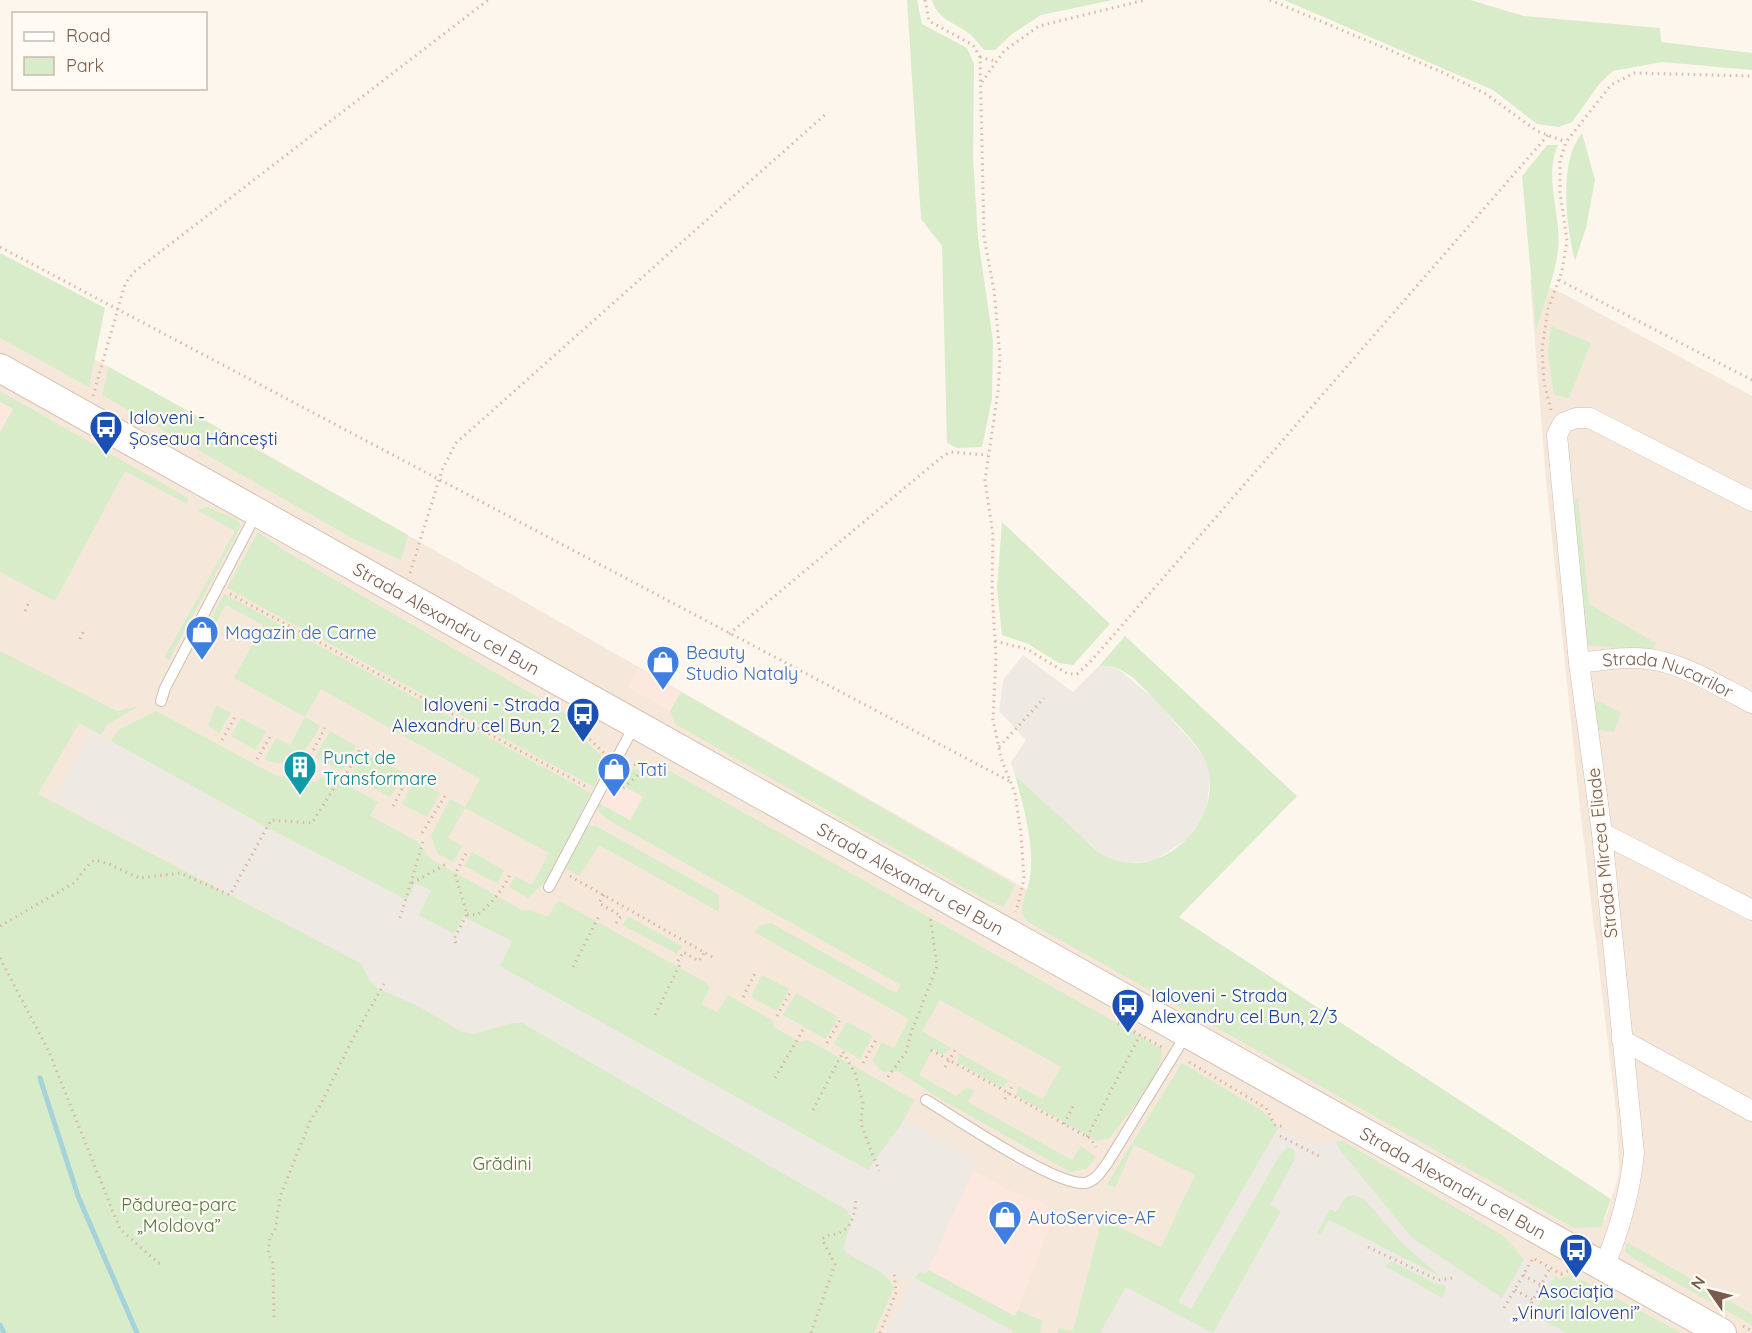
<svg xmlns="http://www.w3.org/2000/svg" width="1752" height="1333" viewBox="0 0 1752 1333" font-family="Quicksand,sans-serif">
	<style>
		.residential { fill: #f5e8da }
		.commercial { fill: #fde8e0 }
		.industrial { fill: #efe9e4 }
		.green { fill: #d8ecc9 }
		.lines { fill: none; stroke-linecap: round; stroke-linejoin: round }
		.stream { stroke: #a5d3da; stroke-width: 5 }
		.service-casing { stroke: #d1beb0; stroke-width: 12 }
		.minor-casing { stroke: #d1beb0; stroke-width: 21 }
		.secondary-casing { stroke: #d6c0b0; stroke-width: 30 }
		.path { stroke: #d9b8a5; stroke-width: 3; stroke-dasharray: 1.5 4.5; stroke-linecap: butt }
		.service { stroke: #fff; stroke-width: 10 }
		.minor { stroke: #fff; stroke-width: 20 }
		.secondary { stroke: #fff; stroke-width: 28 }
		.labels { text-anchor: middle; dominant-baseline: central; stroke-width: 4.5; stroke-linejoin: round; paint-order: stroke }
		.transit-label { font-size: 18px; fill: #164399; stroke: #fffaf3; text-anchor: start }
		.street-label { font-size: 18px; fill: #7a5c4d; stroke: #fffaf3 }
		.shop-label { font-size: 18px; fill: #366cbe; stroke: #fffaf3; text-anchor: start }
		.culture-label { font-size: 18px; fill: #0d838f; stroke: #fffaf3; text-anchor: start }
		.park-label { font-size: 18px; fill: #537a41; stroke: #fffaf3 }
	</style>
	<rect width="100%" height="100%" fill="#fdf6ec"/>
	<path class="residential" d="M1530 279 1564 294 1752 396V1333H0V307L261 451 1605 1220 1619 1174 1617 1119 1580 809 1546 480Z"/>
	<path class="commercial" d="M0 402 13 409 0 432Z
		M638 668 681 692 670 711 628 687Z
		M610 778 643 797 630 821 597 802Z
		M973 1170 1010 1191 1039 1201 1056 1211 1015 1316 928 1270Z"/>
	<path class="industrial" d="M1023 655 1073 692 1099 666 1117 668 1152 697 1194 744 1205 760 1210 775 1206 815 1186 840 1155 860 1125 864 1104 857 1015 775 1011 762 1026 740 999 711 1003 680Z
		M92 730 270 829 406 900 415 883 431 890 419 916 454 934 464 917 512 942 500 965 868 1170 893 1132 906 1120 977 1161 926 1275 919 1272 1013 1331 1012 1333H885L915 1279 888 1277 850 1256 843 1249 852 1218 530 1027 522 1023H512L473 1034 462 1032 418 1006 379 989 370 981 360 963 54 800Z
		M1264 1112 1274 1126 1313 1145 1343 1141 1504 1236 1524 1259 1555 1276 1560 1279 1571 1274 1574 1275 1572 1279 1577 1283 1580 1279 1682 1333H1100L1126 1287 1161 1247 1195 1174Z"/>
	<path class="green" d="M907 0H917L922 24 967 48 974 64 973 157 978 238 993 341 992 399 982 447 957 448 947 443 942 246 921 219Z
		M932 0H1113L1041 15 1012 34 995 50H984C979 44 973 36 967 32 953 22 937 19 932 0Z
		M1284 0H1470L1524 16 1660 28 1661 42 1752 53V70L1662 62 1613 71 1600 83 1572 122 1559 127 1537 124 1493 90Z
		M1582 133 1595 180 1586 228 1575 261C1566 227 1558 162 1582 133Z
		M1547 145H1558C1543 178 1562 215 1558 250 1555 276 1543 305 1536 330L1522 176Z
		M0 253 105 308 89 387 0 338Z
		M1551 326 1591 343 1569 398 1554 395 1548 354Z
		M109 367 408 535 401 560 352 538 102 395Z
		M0 391 188 498 187 504 125 471 55 601 0 572V432L13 409 0 402Z
		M1578 498 1589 604 1656 643 1651 652 1588 645 1583 636 1568 504Z
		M207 507 236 519 241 526 169 660 164 658 235 531 197 510Z
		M1002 522 1110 624 1073 665 1059 663 1028 644 1002 635 997 588Z
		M258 532 285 551 572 717 578 723 580 735 606 760 594 787 227 588Z
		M224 594 591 793 547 880 528 898 509 887 515 876 532 885 549 853 465 808 448 838 462 846 453 862 437 853 431 836 450 799 465 807 480 779 321 689 305 717 320 726C308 748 293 773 264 759L276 738 290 745 305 717 234 678 263 625 226 605 211 631 207 626Z
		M1125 636 1297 796 1179 917 1611 1199 1601 1227 1574 1228 1028 922 1022 913C1022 900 1028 889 1030 877 1035 844 1023 806 1015 775 1036 795 1058 814 1079 834 1087 841 1097 853 1107 857 1158 881 1218 828 1209 774 1205 748 1178 726 1162 708 1150 695 1134 675 1117 668 1112 666 1105 667 1099 666Z
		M0 651 117 711 139 706 108 724 101 735 79 723 38 794 360 963 370 981 379 989 418 1006 462 1032 474 1034 512 1023H522L845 1209 852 1218 843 1249C858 1264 886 1268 894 1288L874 1333H0Z
		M681 692 1015 885 1004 907 984 899 675 724 670 711Z
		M1597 700 1621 713 1614 732 1595 729 1593 711Z
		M216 705 231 713 219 733 208 726Z
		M156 711 277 776 301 777 315 783 321 777 338 780 378 802 370 816 417 841 431 859 522 910H531L548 917 558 900 707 983 710 987 702 1004 717 1012 728 995 772 1020 774 1027 800 1042 808 1040 914 1100C904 1125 884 1146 868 1170L500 966 512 941 464 917 454 934 419 915 431 890 415 883 407 900 270 829 111 741 118 730Z
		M241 718 266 732 256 750 231 736Z
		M330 731 356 746 342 771 315 757Z
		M365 751 404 773 390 797 351 776Z
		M618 767 653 772 670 771 1161 1048C1169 1068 1122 1121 1110 1138L1097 1141 1016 1095 1018 1086 1043 1099 1061 1067 940 1000 922 1031 951 1048 943 1055 933 1049 919 1075 956 1096 967 1087 974 1091 968 1102 1072 1160 1081 1146 1096 1157 1086 1169 1070 1172 947 1103 897 1071 883 1072 872 1061 882 1042 894 1048 909 1019 754 932 761 925 771 923 896 993 901 985 607 819 599 811 597 802 630 820 643 797 610 778 614 770Z
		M415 779 440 793 427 817 402 804Z
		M589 826H596L716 893 719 896V912L599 845 580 876 564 868 584 828Z
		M472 852 504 870 498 884 464 866Z
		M628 916 682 946 677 954 622 925Z
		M762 975 789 989 777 1011 753 998 752 994Z
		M796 993 838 1017 826 1039 783 1015Z
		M847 1022 873 1036 860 1059 834 1044Z
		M959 1053 1009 1081 1002 1088 957 1062Z
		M1182 1063 1264 1112 1278 1128 1178 1302 1191 1309 1281 1153 1288 1147 1294 1150 1295 1159 1270 1205 1281 1211 1213 1333 1126 1287 1100 1333H1058L1059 1328 1073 1331 1102 1219 1161 1247 1195 1175 1134 1145 1115 1188 1107 1184Z
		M1343 1141 1504 1236 1524 1259 1502 1298 1412 1238 1340 1150 1336 1142Z
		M1353 1195 1364 1199 1403 1244 1441 1277 1329 1220 1320 1235 1317 1233 1330 1209 1336 1212 1346 1197Z
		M1627 1242 1752 1314V1325L1634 1259 1625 1251Z
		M1391 1261 1435 1283 1444 1285 1446 1288 1442 1298 1385 1266Z
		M928 1270 1015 1316 1018 1310 1043 1321 1040 1333H1012L1013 1331 915 1278 919 1272 926 1274Z
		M1571 1274 1574 1275 1572 1279 1577 1283 1580 1279 1682 1333H1567L1533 1315 1555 1276 1560 1279Z"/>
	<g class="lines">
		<path class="stream" d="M40 1078 78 1196 137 1333
			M0 1325 4 1333"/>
		<g class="service-casing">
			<path id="service" d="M161 701 165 688 256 514
				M549 887 634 726
				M926 1100C956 1118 1055 1186 1085 1183 1096 1181 1102 1170 1108 1162L1186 1035"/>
		</g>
		<g class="minor-casing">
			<g id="minor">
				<path id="s1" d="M1579 663C1602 660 1625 656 1649 659 1685 664 1720 687 1752 703"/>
				<path d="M1602 833 1752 910"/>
				<path d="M1622 1040 1752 1111"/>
				<path d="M1604 1267C1620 1229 1630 1194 1634 1153L1602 833 1579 663 1557 435 1563 423 1576 418H1590L1752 501"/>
			</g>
		</g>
		<g class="secondary-casing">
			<g id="secondary">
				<path id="s2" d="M0 368 1722 1333"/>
			</g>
		</g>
		<path class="path" d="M925 0 929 21 973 45 980 57 984 237 994 290 1000 357 998 391 985 480 993 535 992 590 996 656 993 720 1001 758 1015 793 1021 834 1024 879 1016 912
			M1270 0 1442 72 1486 94 1537 131 1566 142
			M980 57 995 61
			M982 82 1004 51 1039 26 1145 0
			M0 247 1011 782
			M1559 280 1752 380
			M93 396 125 284 134 272 488 0
			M1551 410 1544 382 1542 349 1548 309 1562 271 1567 241 1560 192V161L1566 142 1611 85 1634 73 1752 76
			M410 573 442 470 456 443 828 112
			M230 594 589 788
			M25 611 30 600
			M729 634 943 456 950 452 988 455
			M80 639 85 628
			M995 641 1027 649 1068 674H1077L1091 661 1548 135
			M578 719 583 733 604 753
			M222 740 236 715
			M999 747 1044 698
			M257 759 271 735
			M628 764 666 768
			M305 766 325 728
			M344 778 361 748
			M623 788 646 768
			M393 806 409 776
			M422 833 445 796
			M570 876 714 958
			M412 883 448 863
			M604 895 599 903 621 916 615 925
			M467 914 477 915C493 903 502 890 511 873
			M400 918 424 838
			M0 926 74 883 90 863 95 860 109 864 139 878 180 873 230 895 271 820 312 823 341 777
			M456 943 454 939 467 914 455 874 468 850
			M0 958 49 1052 120 1229 163 1267
			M678 961 683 952 699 961 704 953
			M573 967 599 916
			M743 997 756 971
			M655 1015 681 962
			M777 1016 791 991
			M1118 1023 1162 1047
			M827 1043 841 1018
			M931 1050 1091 1139 1096 1147
			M843 1052 855 1073 863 1103 861 1124 879 1171
			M1189 1062 1266 1108 1275 1125 1285 1127
			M863 1063 877 1038
			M945 1067 955 1050
			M888 1077 906 1052 911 1033 937 966 930 916
			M775 1078 803 1030
			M1005 1099 1014 1083
			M813 1110 843 1052
			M1064 1124 1075 1103
			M1280 1136 1321 1157
			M1087 1137 1140 1035
			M1368 1247 1438 1280 1453 1278
			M1523 1275 1541 1285
			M1515 1290 1533 1300
			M1504 1308 1533 1258 1561 1274 1568 1271
			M274 1317 273 1263 268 1253 270 1237 275 1231 280 1197 311 1119 319 1108 351 1042 384 984
			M1523 1319 1550 1268
			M1743 1326 1752 1331
			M811 1333 835 1264 822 1239C827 1235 830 1235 836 1234 853 1230 855 1212 856 1198
			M880 1333 896 1292 894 1273"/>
		<use href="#service" class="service"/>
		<use href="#minor" class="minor"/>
		<use href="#secondary" class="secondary"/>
	</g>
	<defs>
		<g id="bus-pin" transform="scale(1.725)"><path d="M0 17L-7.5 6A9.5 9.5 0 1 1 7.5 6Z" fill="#1a4fb4" stroke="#fffaf3"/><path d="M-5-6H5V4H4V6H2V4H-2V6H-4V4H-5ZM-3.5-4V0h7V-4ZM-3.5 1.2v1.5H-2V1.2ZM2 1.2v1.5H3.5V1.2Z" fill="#fff"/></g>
		<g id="shop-pin" transform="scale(1.725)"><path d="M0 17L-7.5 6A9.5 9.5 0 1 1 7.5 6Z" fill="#3f7fe0" stroke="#fffaf3"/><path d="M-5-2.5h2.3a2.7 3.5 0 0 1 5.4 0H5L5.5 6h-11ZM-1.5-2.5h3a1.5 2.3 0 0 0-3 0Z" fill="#fff"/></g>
		<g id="building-pin" transform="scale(1.725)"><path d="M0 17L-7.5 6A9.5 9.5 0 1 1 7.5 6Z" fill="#0f9aa8" stroke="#fffaf3"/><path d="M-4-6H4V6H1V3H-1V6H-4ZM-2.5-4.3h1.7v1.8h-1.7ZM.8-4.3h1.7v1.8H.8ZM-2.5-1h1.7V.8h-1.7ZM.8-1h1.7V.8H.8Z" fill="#fff"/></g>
	</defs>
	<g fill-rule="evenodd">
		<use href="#bus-pin" x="106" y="427"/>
		<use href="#shop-pin" x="202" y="632"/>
		<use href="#shop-pin" x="663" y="662"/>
		<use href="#bus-pin" x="583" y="714"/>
		<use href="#building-pin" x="300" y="767"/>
		<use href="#shop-pin" x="614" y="769"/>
		<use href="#bus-pin" x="1128" y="1005"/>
		<use href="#shop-pin" x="1005" y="1217"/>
		<use href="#bus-pin" x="1576" y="1250"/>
	</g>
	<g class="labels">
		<g class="transit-label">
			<text x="129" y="417">Ialoveni -<tspan x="129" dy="21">Șoseaua Hâncești</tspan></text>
			<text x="560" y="704" text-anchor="end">Ialoveni - Strada<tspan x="560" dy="21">Alexandru cel Bun, 2</tspan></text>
			<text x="1151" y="995">Ialoveni - Strada<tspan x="1151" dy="21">Alexandru cel Bun, 2/3</tspan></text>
			<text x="1576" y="1291" text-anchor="middle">Asociația<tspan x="1576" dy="21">„Vinuri Ialoveni”</tspan></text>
		</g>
		<g class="street-label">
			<text stroke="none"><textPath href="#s2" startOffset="512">Strada Alexandru cel Bun</textPath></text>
			<text stroke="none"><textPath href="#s1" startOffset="92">Strada Nucarilor</textPath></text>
			<text transform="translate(1602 853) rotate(-96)">Strada Mircea Eliade</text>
			<text stroke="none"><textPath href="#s2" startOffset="1044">Strada Alexandru cel Bun</textPath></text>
			<text stroke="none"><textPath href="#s2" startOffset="1666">Strada Alexandru cel Bun</textPath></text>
		</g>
		<g class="shop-label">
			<text x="225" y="632">Magazin de Carne</text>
			<text x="686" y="652">Beauty<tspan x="686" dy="21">Studio Nataly</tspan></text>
			<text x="637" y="769">Tati</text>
			<text x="1028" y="1217">AutoService-AF</text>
		</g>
		<g class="culture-label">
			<text x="323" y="757">Punct de<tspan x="323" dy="21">Transformare</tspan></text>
		</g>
		<g class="park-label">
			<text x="502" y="1163">Grădini</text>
			<text x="179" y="1204">Pădurea-parc<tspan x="179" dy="21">„Moldova”</tspan></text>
		</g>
	</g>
	<rect x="12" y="12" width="195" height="78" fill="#fffaf3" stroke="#cabbb1" stroke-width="1.5"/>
	<rect x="24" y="32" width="30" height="9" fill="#ffffff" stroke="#cabbb1" stroke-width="1.5"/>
	<text x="66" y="42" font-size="18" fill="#7a5c4d">Road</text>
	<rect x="24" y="57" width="30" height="18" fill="#d8ecc9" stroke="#cabbb1" stroke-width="1.5"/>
	<text x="66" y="72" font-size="18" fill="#7a5c4d">Park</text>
	<g transform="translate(1710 1291) rotate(305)" stroke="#fffaf3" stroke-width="4.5" paint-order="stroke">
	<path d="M0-4.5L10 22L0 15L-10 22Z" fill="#7a5c4d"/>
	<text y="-9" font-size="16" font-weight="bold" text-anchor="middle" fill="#7a5c4d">N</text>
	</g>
</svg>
